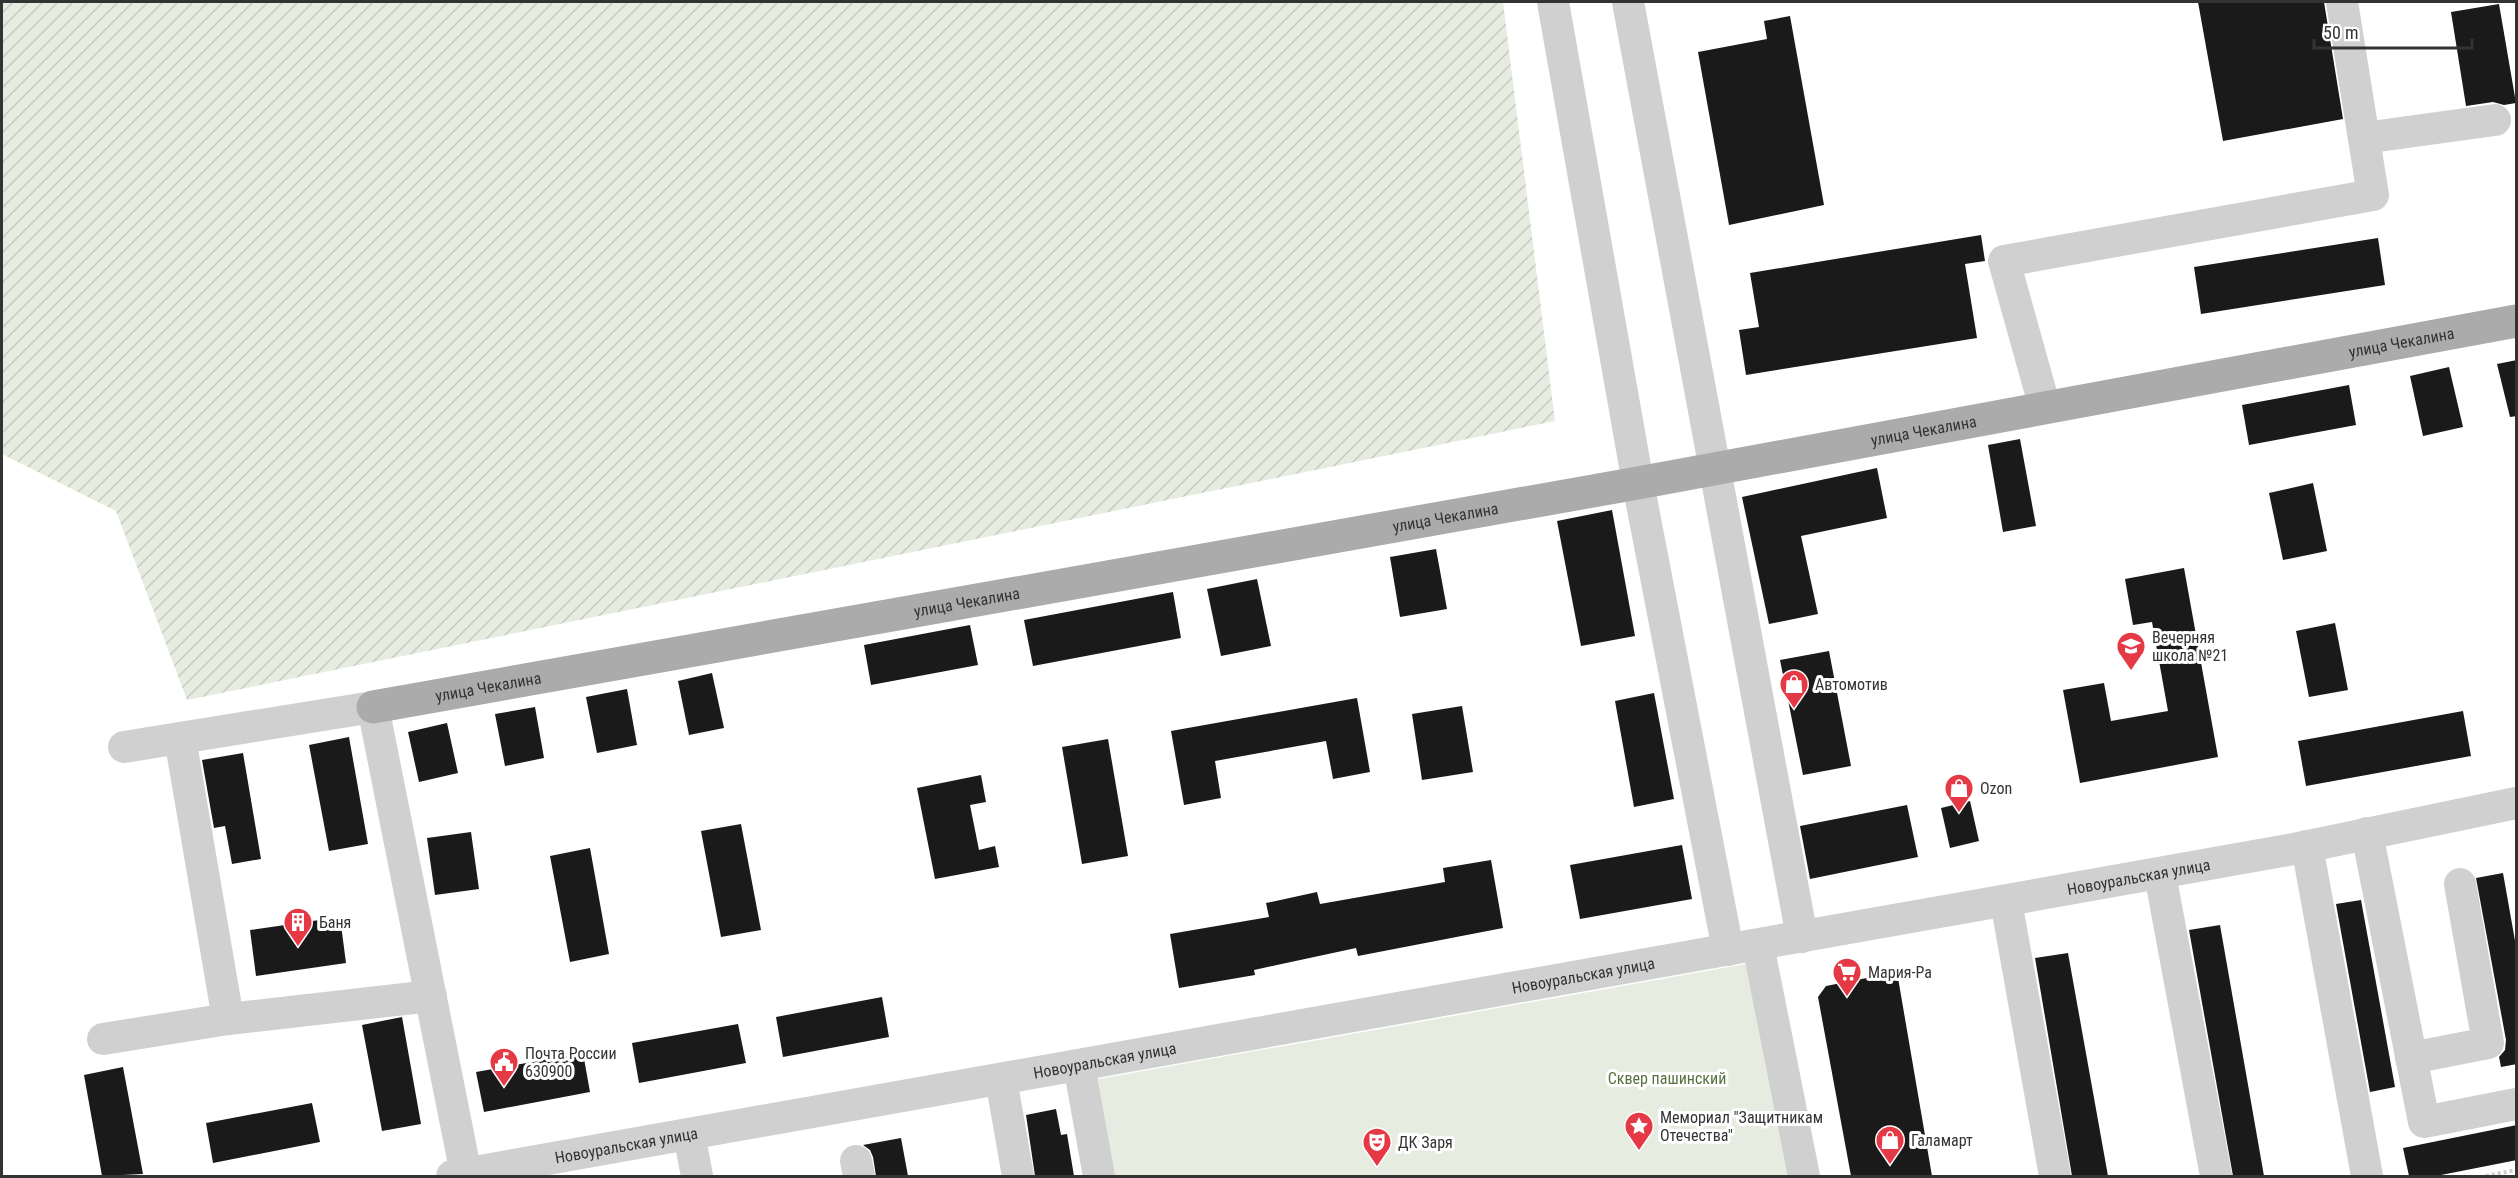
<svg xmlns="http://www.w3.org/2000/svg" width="2518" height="1178" viewBox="0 0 2518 1178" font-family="'Roboto Condensed',sans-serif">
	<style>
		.park { fill: #e6ecdf }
		.garden { fill: url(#garden-furrows) }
		.building { fill: #1a1a1a }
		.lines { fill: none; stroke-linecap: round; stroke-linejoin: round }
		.path { stroke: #cdcdcd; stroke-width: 4; stroke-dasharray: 3 3; stroke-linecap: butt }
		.minor { stroke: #d0d0d0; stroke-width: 32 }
		.major { stroke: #ababab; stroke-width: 33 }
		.labels { text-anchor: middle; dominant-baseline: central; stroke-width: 6; stroke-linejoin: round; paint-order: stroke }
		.street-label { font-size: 16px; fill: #333; stroke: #fff }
		.poi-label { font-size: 16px; fill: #333; stroke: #fff; text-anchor: start }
		.park-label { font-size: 16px; fill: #56703f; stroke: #fff }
	</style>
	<defs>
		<pattern id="garden-furrows" width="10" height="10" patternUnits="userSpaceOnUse" patternTransform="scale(1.5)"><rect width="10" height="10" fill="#e6ecdf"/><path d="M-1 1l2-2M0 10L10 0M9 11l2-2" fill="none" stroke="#c6cbc0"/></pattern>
	</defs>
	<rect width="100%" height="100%" fill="#fff"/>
	<path class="park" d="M1746 964 1788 1176H1115L1098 1079Z"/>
	<path class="garden" d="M2 2H1503L1555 421 187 700 116 511 2 454Z"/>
	<path class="building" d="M2198 2H2324L2343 119 2223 141Z
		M2499 4 2516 103 2504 105 2493 102 2466 106 2451 12Z
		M1790 16 1824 205 1729 225 1698 52 1767 39 1764 21Z
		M1981 235 1985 261 1965 264 1977 338 1746 375 1739 330 1759 327 1750 273Z
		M2378 238 2385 285 2201 314 2194 267Z
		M2517 360V416L2510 417 2497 364Z
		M2449 367 2463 427 2423 436 2410 376Z
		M2349 385 2356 425 2249 445 2242 405Z
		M2020 439 2036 526 2003 532 1988 445Z
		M1877 468 1887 518 1801 536 1818 614 1769 624 1742 497Z
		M2313 483 2327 551 2283 560 2269 493Z
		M1612 510 1635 636 1581 646 1557 521Z
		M1436 549 1447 609 1400 617 1390 557Z
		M2184 568 2218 757 2080 783 2063 690 2104 683 2111 721 2168 711 2152 622 2133 625 2125 579Z
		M1257 579 1271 646 1221 656 1207 589Z
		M1173 592 1181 638 1033 666 1024 620Z
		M2335 623 2348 690 2309 697 2296 631Z
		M970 625 978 665 871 685 864 645Z
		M1829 651 1851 766 1803 775 1780 660Z
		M712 673 724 728 689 735 678 681Z
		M627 689 637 745 597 753 586 697Z
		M1654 693 1674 799 1634 807 1615 701Z
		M1357 698 1370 772 1333 779 1326 741 1215 761 1221 798 1184 805 1171 731Z
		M1462 706 1473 772 1422 780 1412 714Z
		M535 707 544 758 505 766 495 714Z
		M2463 711 2471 756 2306 786 2298 741Z
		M447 723 458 773 419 782 408 732Z
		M349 737 368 844 329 851 309 745Z
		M1108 739 1128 856 1082 864 1062 747Z
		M243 753 261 859 232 864 225 826 214 828 202 760Z
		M981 775 986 802 970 805 979 850 995 846 999 867 935 879 917 788Z
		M1970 801 1979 841 1950 848 1941 808Z
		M1907 805 1918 857 1810 879 1800 826Z
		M741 824 761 930 721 937 701 831Z
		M471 832 479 889 435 895 427 838Z
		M1682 845 1692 899 1580 919 1570 865Z
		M590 848 609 954 570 962 550 856Z
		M1491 860 1503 928 1358 956 1356 948 1254 970 1255 975 1179 988 1170 934 1269 917 1266 903 1317 892 1320 904 1445 882 1443 868Z
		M2503 873 2517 952V1064L2501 1067 2499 1057 2505 1050 2506 1040 2476 878Z
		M2361 900 2395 1087 2370 1092 2336 904Z
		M340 917 346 963 256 976 250 930Z
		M2220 925 2264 1176H2233L2189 930Z
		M2068 953 2108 1176H2072L2035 958Z
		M1897 972 1932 1176H1851L1818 997 1826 986Z
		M882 997 889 1037 783 1057 776 1017Z
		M402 1017 421 1124 382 1131 362 1025Z
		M738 1024 746 1063 639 1083 632 1043Z
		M583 1053 590 1092 484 1112 476 1072Z
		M123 1067 143 1174 102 1176 84 1075Z
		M312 1103 320 1142 213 1163 206 1123Z
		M1056 1109 1061 1135 1067 1134 1074 1176H1035L1026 1115Z
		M2517 1125V1160L2436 1176H2409L2403 1148Z
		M901 1138 908 1176H876L873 1157 870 1150 863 1145Z"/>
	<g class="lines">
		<path class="path" d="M2486 1176 2516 1170"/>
		<g class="minor">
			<path d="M1553 2 1638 483 1728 950"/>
			<path d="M1628 2 1802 937"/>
			<path d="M2364 138 2495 120"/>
			<path d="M2045 408 2004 261 2373 195 2342 2"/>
			<path d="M180 738 228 1019"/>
			<path d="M124 747 373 707 466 1174"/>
			<path d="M2367 833 2424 1122 2516 1104"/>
			<path d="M2307 846 2367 1176"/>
			<path d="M2160 874 2216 1176"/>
			<path d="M2006 901 2055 1176"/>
			<path d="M1758 945 1804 1176"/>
			<path d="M103 1039 228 1019 431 996"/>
			<path d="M2411 1058 2488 1043 2460 884"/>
			<path d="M1079 1065 1099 1176"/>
			<path d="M1001 1079 1018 1176"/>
			<path d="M689 1134 697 1176"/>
			<path d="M856 1161 859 1176"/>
			<path id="s1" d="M452 1176 2294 849 2516 803"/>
		</g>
		<path class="major" id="s2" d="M373 707 1638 483 2516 321"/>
	</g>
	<defs>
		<g id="school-pin" transform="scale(1.5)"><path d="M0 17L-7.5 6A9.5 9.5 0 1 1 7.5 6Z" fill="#e63946" stroke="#fff"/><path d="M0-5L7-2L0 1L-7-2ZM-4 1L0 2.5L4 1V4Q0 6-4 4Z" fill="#fff"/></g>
		<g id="shop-pin" transform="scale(1.5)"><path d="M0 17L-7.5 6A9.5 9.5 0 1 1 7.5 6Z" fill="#e63946" stroke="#fff"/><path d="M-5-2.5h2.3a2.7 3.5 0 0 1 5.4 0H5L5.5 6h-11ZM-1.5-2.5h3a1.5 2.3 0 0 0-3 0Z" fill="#fff"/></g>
		<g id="building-pin" transform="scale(1.5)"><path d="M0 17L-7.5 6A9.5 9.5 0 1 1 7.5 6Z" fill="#e63946" stroke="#fff"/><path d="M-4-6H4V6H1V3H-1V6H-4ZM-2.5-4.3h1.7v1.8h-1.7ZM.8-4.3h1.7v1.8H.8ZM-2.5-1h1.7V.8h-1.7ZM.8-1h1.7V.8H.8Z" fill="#fff"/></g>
		<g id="supermarket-pin" transform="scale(1.5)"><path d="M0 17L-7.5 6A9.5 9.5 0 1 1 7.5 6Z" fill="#e63946" stroke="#fff"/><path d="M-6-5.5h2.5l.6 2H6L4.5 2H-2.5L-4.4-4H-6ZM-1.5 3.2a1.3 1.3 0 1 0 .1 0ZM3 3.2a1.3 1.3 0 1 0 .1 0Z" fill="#fff"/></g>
		<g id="civic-pin" transform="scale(1.5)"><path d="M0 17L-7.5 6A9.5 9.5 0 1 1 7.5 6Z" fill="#e63946" stroke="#fff"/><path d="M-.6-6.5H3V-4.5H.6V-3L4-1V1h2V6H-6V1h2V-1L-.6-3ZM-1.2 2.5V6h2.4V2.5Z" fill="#fff"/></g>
		<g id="sight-pin" transform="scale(1.5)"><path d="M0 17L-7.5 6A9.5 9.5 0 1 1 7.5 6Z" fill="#e63946" stroke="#fff"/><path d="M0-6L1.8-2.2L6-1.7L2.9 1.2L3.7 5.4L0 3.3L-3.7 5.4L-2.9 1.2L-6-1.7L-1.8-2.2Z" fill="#fff"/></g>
		<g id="theatre-pin" transform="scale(1.5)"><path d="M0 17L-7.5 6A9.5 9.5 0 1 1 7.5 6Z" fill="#e63946" stroke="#fff"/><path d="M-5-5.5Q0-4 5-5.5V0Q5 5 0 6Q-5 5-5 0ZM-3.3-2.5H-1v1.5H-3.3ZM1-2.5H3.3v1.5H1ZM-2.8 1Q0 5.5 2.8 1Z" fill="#fff"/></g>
	</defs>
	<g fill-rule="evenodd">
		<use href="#school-pin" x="2131" y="646"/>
		<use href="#shop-pin" x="1794" y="684"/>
		<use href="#shop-pin" x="1959" y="788"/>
		<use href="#building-pin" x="298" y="922"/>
		<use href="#supermarket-pin" x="1847" y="972"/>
		<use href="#civic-pin" x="504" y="1062"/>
		<use href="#sight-pin" x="1639" y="1126"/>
		<use href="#shop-pin" x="1890" y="1140"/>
		<use href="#theatre-pin" x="1377" y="1142"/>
	</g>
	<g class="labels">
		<g class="street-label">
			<text stroke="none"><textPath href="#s2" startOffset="2061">улица Чекалина</textPath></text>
			<text stroke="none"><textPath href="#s2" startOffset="1575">улица Чекалина</textPath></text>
			<text stroke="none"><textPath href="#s2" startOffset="1089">улица Чекалина</textPath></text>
			<text stroke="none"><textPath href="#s2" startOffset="603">улица Чекалина</textPath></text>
			<text stroke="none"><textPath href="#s2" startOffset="117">улица Чекалина</textPath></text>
			<text stroke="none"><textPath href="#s1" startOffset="1713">Новоуральская улица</textPath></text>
			<text stroke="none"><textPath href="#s1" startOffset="1149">Новоуральская улица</textPath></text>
			<text stroke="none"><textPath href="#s1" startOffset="663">Новоуральская улица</textPath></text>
			<text stroke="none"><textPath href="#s1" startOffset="177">Новоуральская улица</textPath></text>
		</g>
		<g class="poi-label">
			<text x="2152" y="637">Вечерняя<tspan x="2152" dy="18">школа №21</tspan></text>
			<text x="1815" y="684">Автомотив</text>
			<text x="1980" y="788">Ozon</text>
			<text x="319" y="922">Баня</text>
			<text x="1868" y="972">Мария-Ра</text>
			<text x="525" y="1053">Почта России<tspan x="525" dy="18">630900</tspan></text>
			<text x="1660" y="1117">Мемориал "Защитникам<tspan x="1660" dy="18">Отечества"</tspan></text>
			<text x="1911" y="1140">Галамарт</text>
			<text x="1398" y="1142">ДК Заря</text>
		</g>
		<g class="park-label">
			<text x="1667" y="1078">Сквер пашинский</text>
		</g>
	</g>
	<rect width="2518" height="1178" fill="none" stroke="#333333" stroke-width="6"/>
	<path d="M2314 39v9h158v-9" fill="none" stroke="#333333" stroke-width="3"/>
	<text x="2323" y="39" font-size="18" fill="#333333" stroke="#ffffff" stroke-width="4.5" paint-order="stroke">50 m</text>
</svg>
